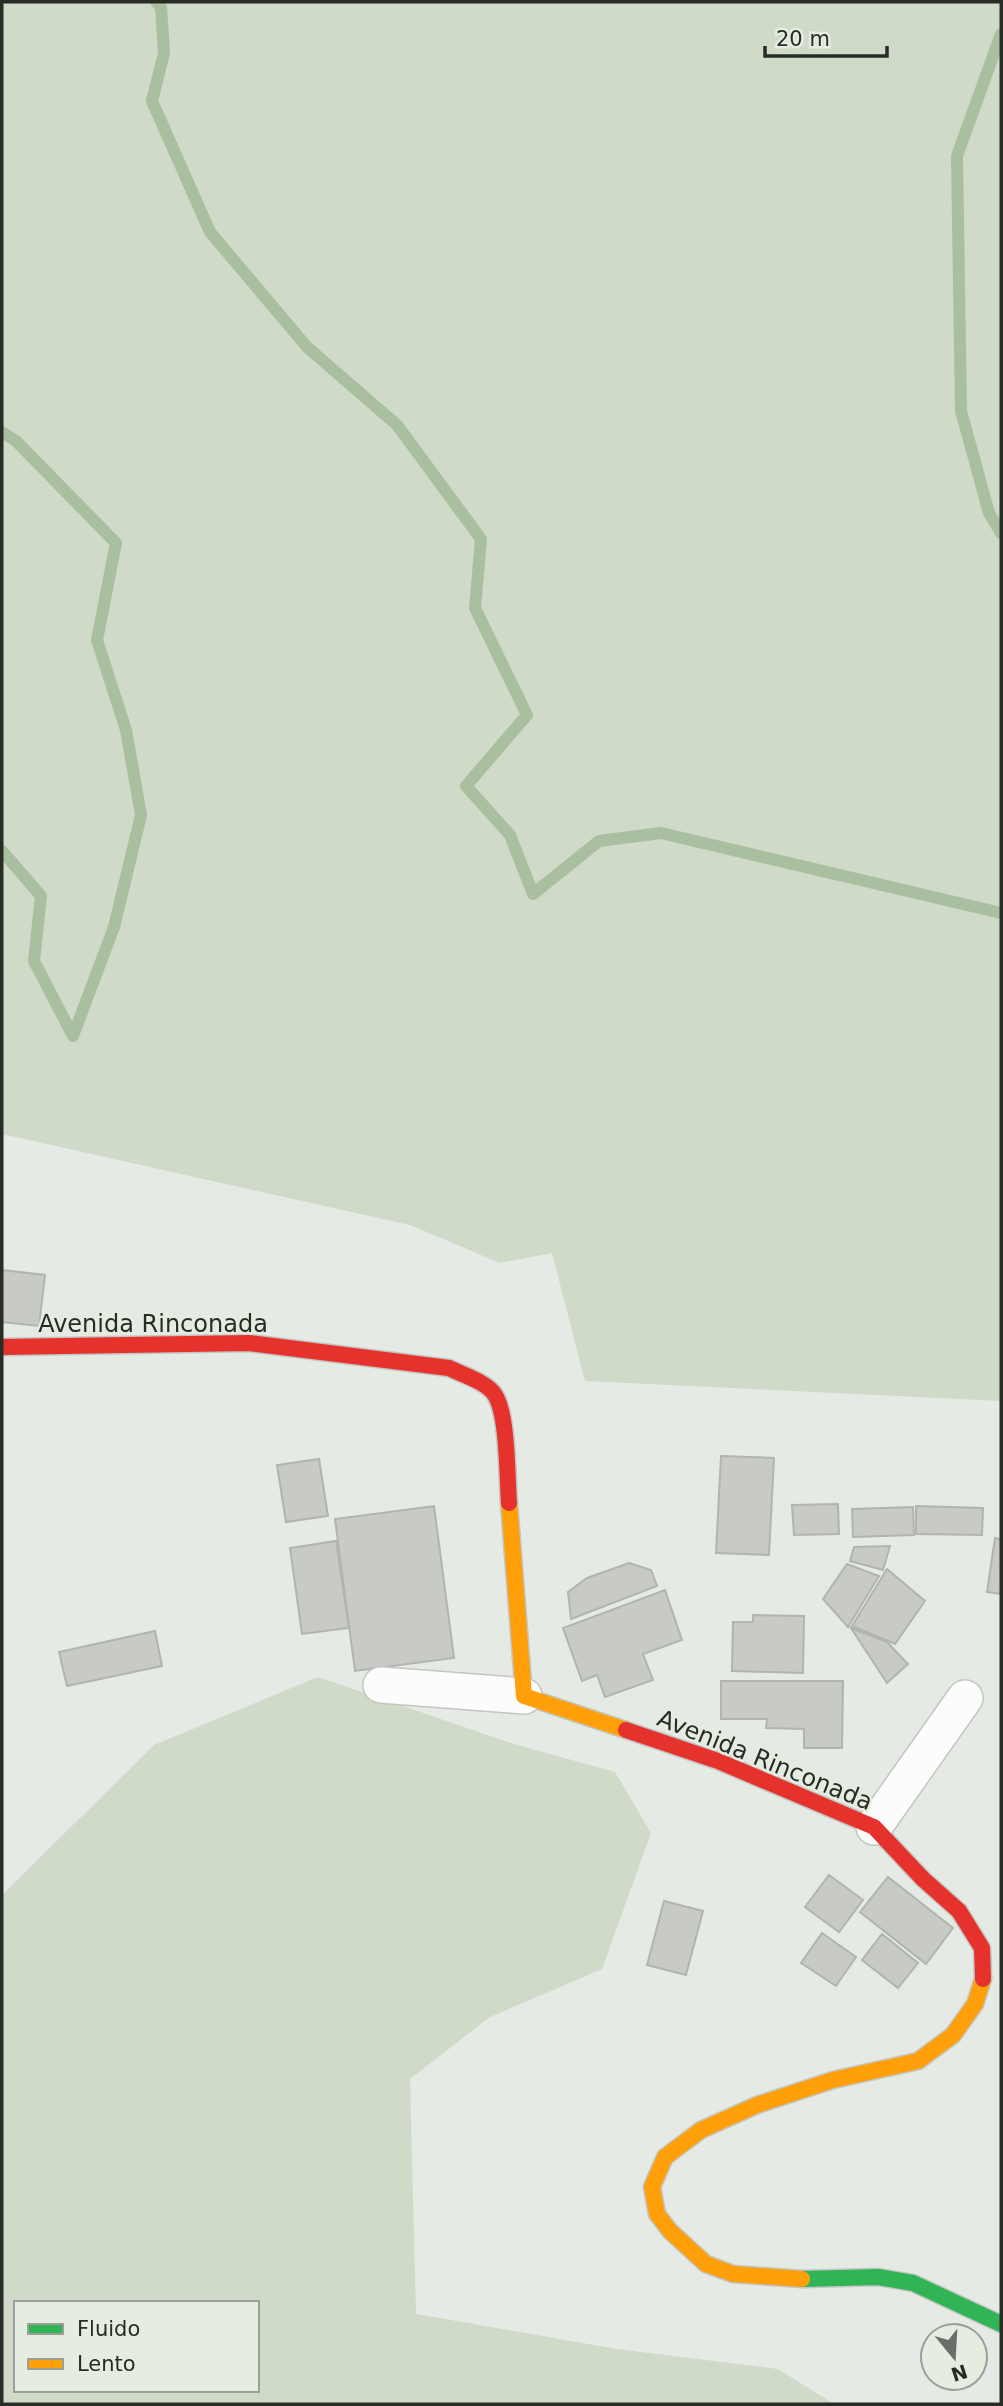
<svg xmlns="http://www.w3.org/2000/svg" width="1003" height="2406" viewBox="0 0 1003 2406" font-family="'DejaVu Sans',sans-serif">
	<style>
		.green { fill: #cfdac9; fill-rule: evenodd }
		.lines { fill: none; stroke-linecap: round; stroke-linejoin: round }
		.stream { stroke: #aabea0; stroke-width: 12 }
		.building { fill: #c7cac5; stroke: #b1b4af; stroke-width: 2 }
		.street-casing { stroke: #c3c6c2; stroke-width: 38 }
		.fast-casing { stroke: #c3c6c2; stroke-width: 19 }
		.slow-casing { stroke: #c3c6c2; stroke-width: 19 }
		.jam-casing { stroke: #c3c6c2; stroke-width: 19 }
		.street { stroke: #fbfcfb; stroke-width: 35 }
		.fast { stroke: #30b455; stroke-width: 16 }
		.slow { stroke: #ff9f0a; stroke-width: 16 }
		.jam { stroke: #e5322d; stroke-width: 16 }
		.labels { text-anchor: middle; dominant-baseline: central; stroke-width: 5; stroke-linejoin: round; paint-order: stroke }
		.street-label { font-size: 24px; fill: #292b27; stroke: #e5ede1 }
	</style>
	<rect width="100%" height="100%" fill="#e6eae4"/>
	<path class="green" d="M2 2H1001V1401L585 1381 552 1253 500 1263 410 1225 2 1134Z
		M318 1677 514 1744 615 1772 651 1833 602 1969 490 2017 410 2079 416 2314 617 2349 778 2369 834 2404H2V1895L154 1745ZM16 2303H257V2390H16Z"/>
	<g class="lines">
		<path class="stream" d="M156 2 161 7 164 53 152 101 210 232 307 347 397 425 481 539 475 608 527 715 466 786 510 835 533 894 599 841 661 833 1001 913
			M1001 34 957 156 961 411 989 513 1001 533
			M2 432 16 441 116 543 97 640 126 730 141 815 114 927 73 1036
			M2 851 41 896 34 961 73 1036"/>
	</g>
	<path class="building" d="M2 1270 45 1275 39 1326 2 1322Z
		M721 1456 774 1458 769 1555 716 1553Z
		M319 1459 328 1516 286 1522 277 1465Z
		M838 1504 839 1534 794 1535 792 1505Z
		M434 1506 454 1658 355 1671 335 1519Z
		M916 1506 983 1508 982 1535 916 1534Z
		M913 1507 914 1535 853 1537 852 1509Z
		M995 1538 1001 1539V1594L987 1592Z
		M336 1541 349 1628 302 1634 290 1548Z
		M890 1546 883 1570 850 1561 854 1547Z
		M629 1563 651 1570 657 1586 571 1619 568 1592 587 1578Z
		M847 1564 879 1576 848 1627 823 1599Z
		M887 1569 925 1601 895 1644 852 1626Z
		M665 1590 682 1640 643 1654 653 1680 605 1697 597 1675 582 1681 563 1628Z
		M753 1615 804 1616 803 1673 732 1671 733 1622H753Z
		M851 1628 887 1642 908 1664 887 1683Z
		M155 1631 162 1666 67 1686 59 1652Z
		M721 1681H843L842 1748H804V1729L766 1728 767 1719H721Z
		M829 1875 863 1900 839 1932 805 1907Z
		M888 1877 953 1928 926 1964 860 1912Z
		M664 1901 703 1911 686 1975 647 1965Z
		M822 1933 856 1957 836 1986 801 1963Z
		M882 1934 918 1963 898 1988 862 1960Z"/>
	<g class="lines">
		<g class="street-casing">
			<path id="street" d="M381 1685 524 1696
				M874 1827 965 1698"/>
		</g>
		<g class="fast-casing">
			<path id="fast" d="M802 2279 878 2277 913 2283 1001 2324"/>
		</g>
		<g class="slow-casing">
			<path id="slow" d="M509 1503 524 1696 626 1730
				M802 2279 733 2274 706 2264 670 2231 657 2214 652 2187 665 2157 701 2130 757 2105 833 2080 918 2061 953 2035 975 2004 983 1979"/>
		</g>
		<g class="jam-casing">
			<path id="jam" d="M2 1347 249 1343 449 1368C463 1375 487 1382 495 1395 508 1415 507 1478 509 1503
				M626 1730 718 1761 874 1827 923 1879 959 1911 982 1948 983 1979"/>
		</g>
		<use href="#street" class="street"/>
		<use href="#fast" class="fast"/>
		<use href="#slow" class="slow"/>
		<use href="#jam" class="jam"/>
	</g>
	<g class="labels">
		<g class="street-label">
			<text x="153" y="1324">Avenida Rinconada</text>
			<text transform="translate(765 1760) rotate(22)">Avenida Rinconada</text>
		</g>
	</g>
	<rect width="1003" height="2406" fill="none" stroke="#292b27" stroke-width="7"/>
	<rect x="14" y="2301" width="245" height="91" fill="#e5ede1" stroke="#9a9f97" stroke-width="2"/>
	<rect x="28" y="2324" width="35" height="10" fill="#30b455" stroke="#9a9f97" stroke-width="2"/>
	<text x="77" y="2336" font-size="21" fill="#292b27">Fluido</text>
	<rect x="28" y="2359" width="35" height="10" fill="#ff9f0a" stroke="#9a9f97" stroke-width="2"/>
	<text x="77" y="2371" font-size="21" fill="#292b27">Lento</text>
	<g transform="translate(954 2357) rotate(162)"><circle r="33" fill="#e5ede1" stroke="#9a9f97" stroke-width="2"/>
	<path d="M0-5L12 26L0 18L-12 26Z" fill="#6b6e69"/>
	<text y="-10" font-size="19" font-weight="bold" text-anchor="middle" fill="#292b27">N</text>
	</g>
	<path d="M765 46v10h122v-10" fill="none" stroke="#292b27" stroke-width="3.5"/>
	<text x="776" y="46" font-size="21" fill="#292b27" stroke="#e5ede1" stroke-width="5" paint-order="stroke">20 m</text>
</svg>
